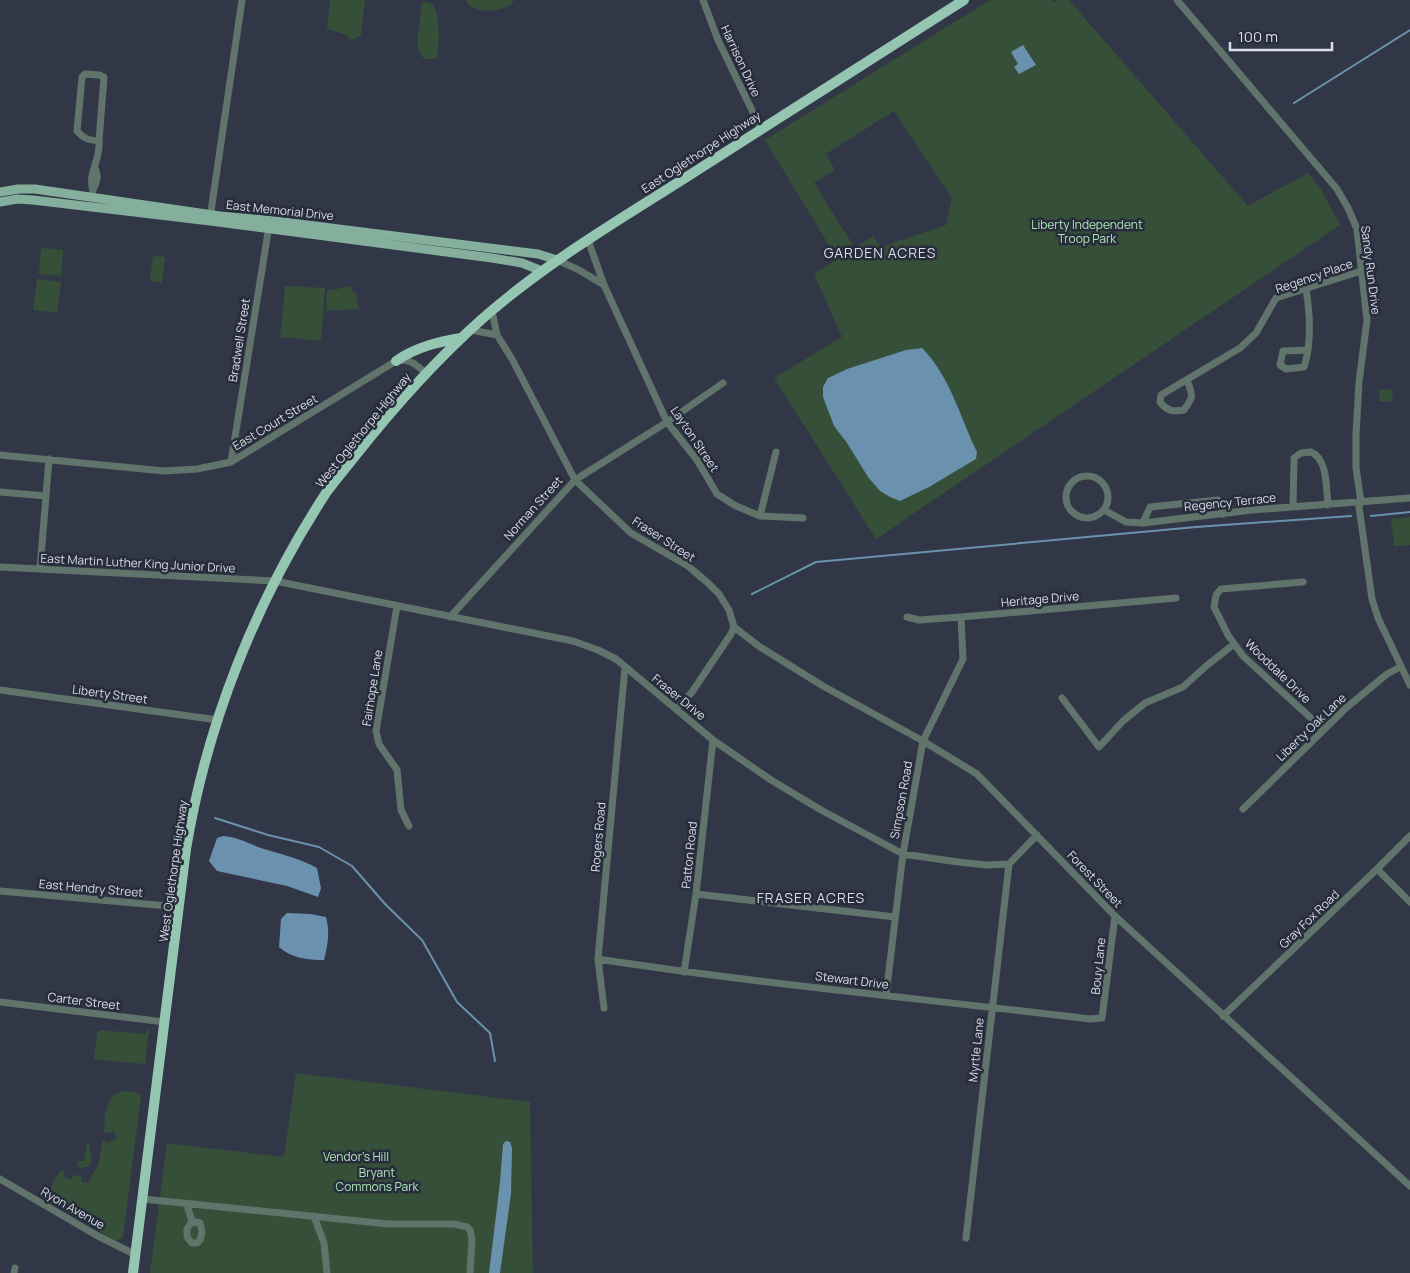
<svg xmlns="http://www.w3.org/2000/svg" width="1410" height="1273" viewBox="0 0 1410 1273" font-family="Manrope,sans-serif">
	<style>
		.green { fill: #354f38 }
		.water { fill: #6a91ad }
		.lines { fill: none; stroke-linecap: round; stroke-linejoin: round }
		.stream { stroke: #6a91ad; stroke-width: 2 }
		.minor { stroke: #60746b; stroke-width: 7 }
		.major { stroke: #85af9d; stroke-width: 9 }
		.highway { stroke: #94c6b1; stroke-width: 10 }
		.labels { text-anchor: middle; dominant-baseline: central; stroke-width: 5; stroke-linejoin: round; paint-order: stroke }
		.street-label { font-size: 12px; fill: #dadee8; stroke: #282d3c }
		.park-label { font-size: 12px; fill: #ace6b3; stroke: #282d3c }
		.neighbourhood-label { font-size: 14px; letter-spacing: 1px; fill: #dadee8; stroke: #282d3c }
	</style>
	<rect width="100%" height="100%" fill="#323747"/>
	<path class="green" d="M330 0H365L361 35 352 40 344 34 327 29Z
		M467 0H514C508 13 475 14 467 3Z
		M990 0H1052L1053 2 1057 0H1069L1248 206 1308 173 1322 191 1340 225 876 539 774 378 842 337 814 274 873 236 880 247 946 225 952 198 894 111 826 154 835 170 814 183 853 245 835 255 765 140Z
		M422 2C426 2 430 2 433 5 440 14 441 51 435 59H424L418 50 417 43Z
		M41 248 63 250 61 276 39 274Z
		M153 256 165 257 162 283 150 281Z
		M37 279 61 282 57 313 33 310Z
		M285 286 325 288 321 341 280 337Z
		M351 286 352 292 355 291 359 309 326 311 327 291Z
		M1380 389 1393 390 1392 402 1379 401Z
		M1410 517V545L1394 546 1391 519Z
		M148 1029H149L145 1064 99 1060 94 1058 97 1034 99 1030 145 1034Z
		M296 1073 530 1102 533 1273H150L167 1143 284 1157Z
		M124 1091 136 1092 141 1096 123 1237 119 1240H114L51 1203C44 1194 55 1179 61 1170L65 1171 64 1177 71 1180 73 1175 81 1176 82 1182 89 1183 91 1176 98 1166 103 1140 109 1143 116 1139V1135L113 1132 104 1133C105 1116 104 1096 124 1091Z
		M87 1142H89C89 1152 95 1157 88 1166L82 1168 77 1167 79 1161H84Z"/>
	<path class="water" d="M1023 45 1036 65 1019 74 1014 67 1018 64 1011 52Z
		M922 348C950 376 960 417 977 452L976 459 929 487 900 501 890 497 880 491 868 477 847 443 834 426 823 397V387L828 378 847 369 906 350Z
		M223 836C237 837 248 843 261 848 280 854 299 858 317 868L321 888 318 897 287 886 217 871 209 861 217 838Z
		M287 913 310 914 326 917C330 931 328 945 324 960 308 960 291 958 279 947L281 919Z
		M506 1141 510 1142 512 1148 511 1194 500 1273H489L500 1182 503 1144Z"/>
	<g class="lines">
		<path class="stream" d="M1294 103 1410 30
			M1371 516 1410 512
			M752 594 816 562 1196 527 1351 516
			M215 818 268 835 319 847 352 866 386 905 422 940 457 1002 490 1033 495 1061"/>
		<path class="minor" d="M703 0 718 40 761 129
			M1177 0 1337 189 1348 208 1357 229 1367 320 1359 382 1356 435V468L1361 502 1359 507 1372 599 1378 618 1410 685
			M93 190C87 175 101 159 99 141 89 140 84 139 77 131L82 77 85 74 99 75 104 77 99 141
			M92 193C95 184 100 178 95 168
			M210 218 242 0
			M588 240 604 285 667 422 697 460 717 494 736 506 760 516 803 518
			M557 260 579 270 604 285
			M1306 289C1310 314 1312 343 1304 367L1286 369 1280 365 1283 351 1308 350
			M492 311 497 335 512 359 575 480 631 533 688 566 708 583 719 594 729 610 734 627 731 634 692 692 677 709
			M471 330 497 335
			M1187 380C1193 396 1194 396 1184 410 1173 412 1167 411 1160 402L1161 395 1240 348 1256 333 1276 298 1361 271
			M0 455 164 471 197 469 231 462 396 361C410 358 416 365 426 373
			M231 462 269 226
			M1066 497a21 21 0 1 1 42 0a21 21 0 1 1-42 0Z
			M0 492 46 496
			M1293 507 1294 458 1301 453 1311 452C1328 459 1326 488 1328 505
			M1104 510 1126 522 1143 523 1252 510 1410 498
			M760 516 776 452
			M1143 523 1150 507 1218 500 1224 514
			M0 567 275 581 573 641 598 650 616 659 713 740 771 780 821 810 903 854 958 862 987 865 1009 864 1037 835
			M40 569 49 459
			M1303 582 1221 589 1216 595 1214 607 1228 635 1243 656 1324 730
			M397 606 376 731 379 744 397 770 401 810 409 826
			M450 617 575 480 667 422 723 383
			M907 617 919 620 961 617 1176 598
			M734 627 760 647 823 686 923 741 977 774 1115 916 1410 1186
			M0 690 218 720
			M1062 698 1099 747 1123 721 1145 703 1183 687 1205 667 1234 644
			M1243 809 1346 708 1387 674 1400 667
			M1377 869 1410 902
			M0 891 179 907
			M696 894 895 917
			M598 959C761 984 926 999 1090 1019L1102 1018 1115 916
			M684 972 696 894 713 740
			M886 995 903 854 923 741 963 659 961 617
			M0 1002 165 1022
			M604 1008 598 959 625 667
			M1223 1016 1377 869 1410 836
			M0 1179 96 1235 136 1255
			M143 1199 388 1224H454L467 1227 470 1230 472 1240 470 1273
			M187 1205 192 1221 187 1229V1237L192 1243H197L200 1240 202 1232 200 1223 192 1221
			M314 1216 324 1243 327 1273
			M966 1238 1009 864
			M14 1273 15 1268"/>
		<path class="major" d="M0 192 18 189H35L220 216 275 221 538 254 557 260
			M0 202 17 199 33 200 210 221 492 258 522 263 542 271"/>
		<path class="highway" d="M396 361C416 347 438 342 461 338
			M133 1273 186 849C207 723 256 600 326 493 335 480 346 468 356 455 394 407 436 360 482 319 544 264 616 222 685 178 778 119 871 59 964 0"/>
	</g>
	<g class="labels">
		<g class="street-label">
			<text transform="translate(741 61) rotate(65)">Harrison Drive</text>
			<text transform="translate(701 152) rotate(-33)">East Oglethorpe Highway</text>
			<text transform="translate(280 210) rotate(6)">East Memorial Drive</text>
			<text transform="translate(1371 270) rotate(83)">Sandy Run Drive</text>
			<text transform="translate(1314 276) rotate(-19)">Regency Place</text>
			<text transform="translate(239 340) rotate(-81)">Bradwell Street</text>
			<text transform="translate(275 422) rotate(-31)">East Court Street</text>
			<text transform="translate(363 430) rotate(-51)">West Oglethorpe Highway</text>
			<text transform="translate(695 439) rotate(56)">Layton Street</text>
			<text transform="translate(1230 502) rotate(-6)">Regency Terrace</text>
			<text transform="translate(533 508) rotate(-48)">Norman Street</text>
			<text transform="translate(664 539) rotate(33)">Fraser Street</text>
			<text transform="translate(138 563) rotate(3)">East Martin Luther King Junior Drive</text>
			<text transform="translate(1040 599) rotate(-5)">Heritage Drive</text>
			<text transform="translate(1278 671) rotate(44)">Wooddale Drive</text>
			<text transform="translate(372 688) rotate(-81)">Fairhope Lane</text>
			<text transform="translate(110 694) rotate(8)">Liberty Street</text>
			<text transform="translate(679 697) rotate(39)">Fraser Drive</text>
			<text transform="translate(1311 727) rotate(-44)">Liberty Oak Lane</text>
			<text transform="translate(901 800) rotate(-80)">Simpson Road</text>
			<text transform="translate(598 837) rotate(-85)">Rogers Road</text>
			<text transform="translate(689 855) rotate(-84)">Patton Road</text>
			<text transform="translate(173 871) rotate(-82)">West Oglethorpe Highway</text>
			<text transform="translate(1095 879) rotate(46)">Forest Street</text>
			<text transform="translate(91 888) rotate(5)">East Hendry Street</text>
			<text transform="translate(1309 919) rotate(-44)">Gray Fox Road</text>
			<text transform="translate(1098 966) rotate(-84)">Bouy Lane</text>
			<text transform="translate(852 980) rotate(7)">Stewart Drive</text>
			<text transform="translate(84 1001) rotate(7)">Carter Street</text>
			<text transform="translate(976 1050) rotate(-84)">Myrtle Lane</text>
			<text transform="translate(73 1208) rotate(30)">Ryon Avenue</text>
		</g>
		<g class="park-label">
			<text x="1087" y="224">Liberty Independent<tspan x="1087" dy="14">Troop Park</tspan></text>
			<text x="356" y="1156">Vendor's Hill</text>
			<text x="377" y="1172">Bryant<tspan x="377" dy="14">Commons Park</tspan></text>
		</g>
		<g class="neighbourhood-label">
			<text x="880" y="252">GARDEN ACRES</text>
			<text x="811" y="897">FRASER ACRES</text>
		</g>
	</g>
	<path d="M1230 42v8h102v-8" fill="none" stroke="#dadee8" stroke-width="2.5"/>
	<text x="1238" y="42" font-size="15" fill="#dadee8" stroke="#282d3c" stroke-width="4" paint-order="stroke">100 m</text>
</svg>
